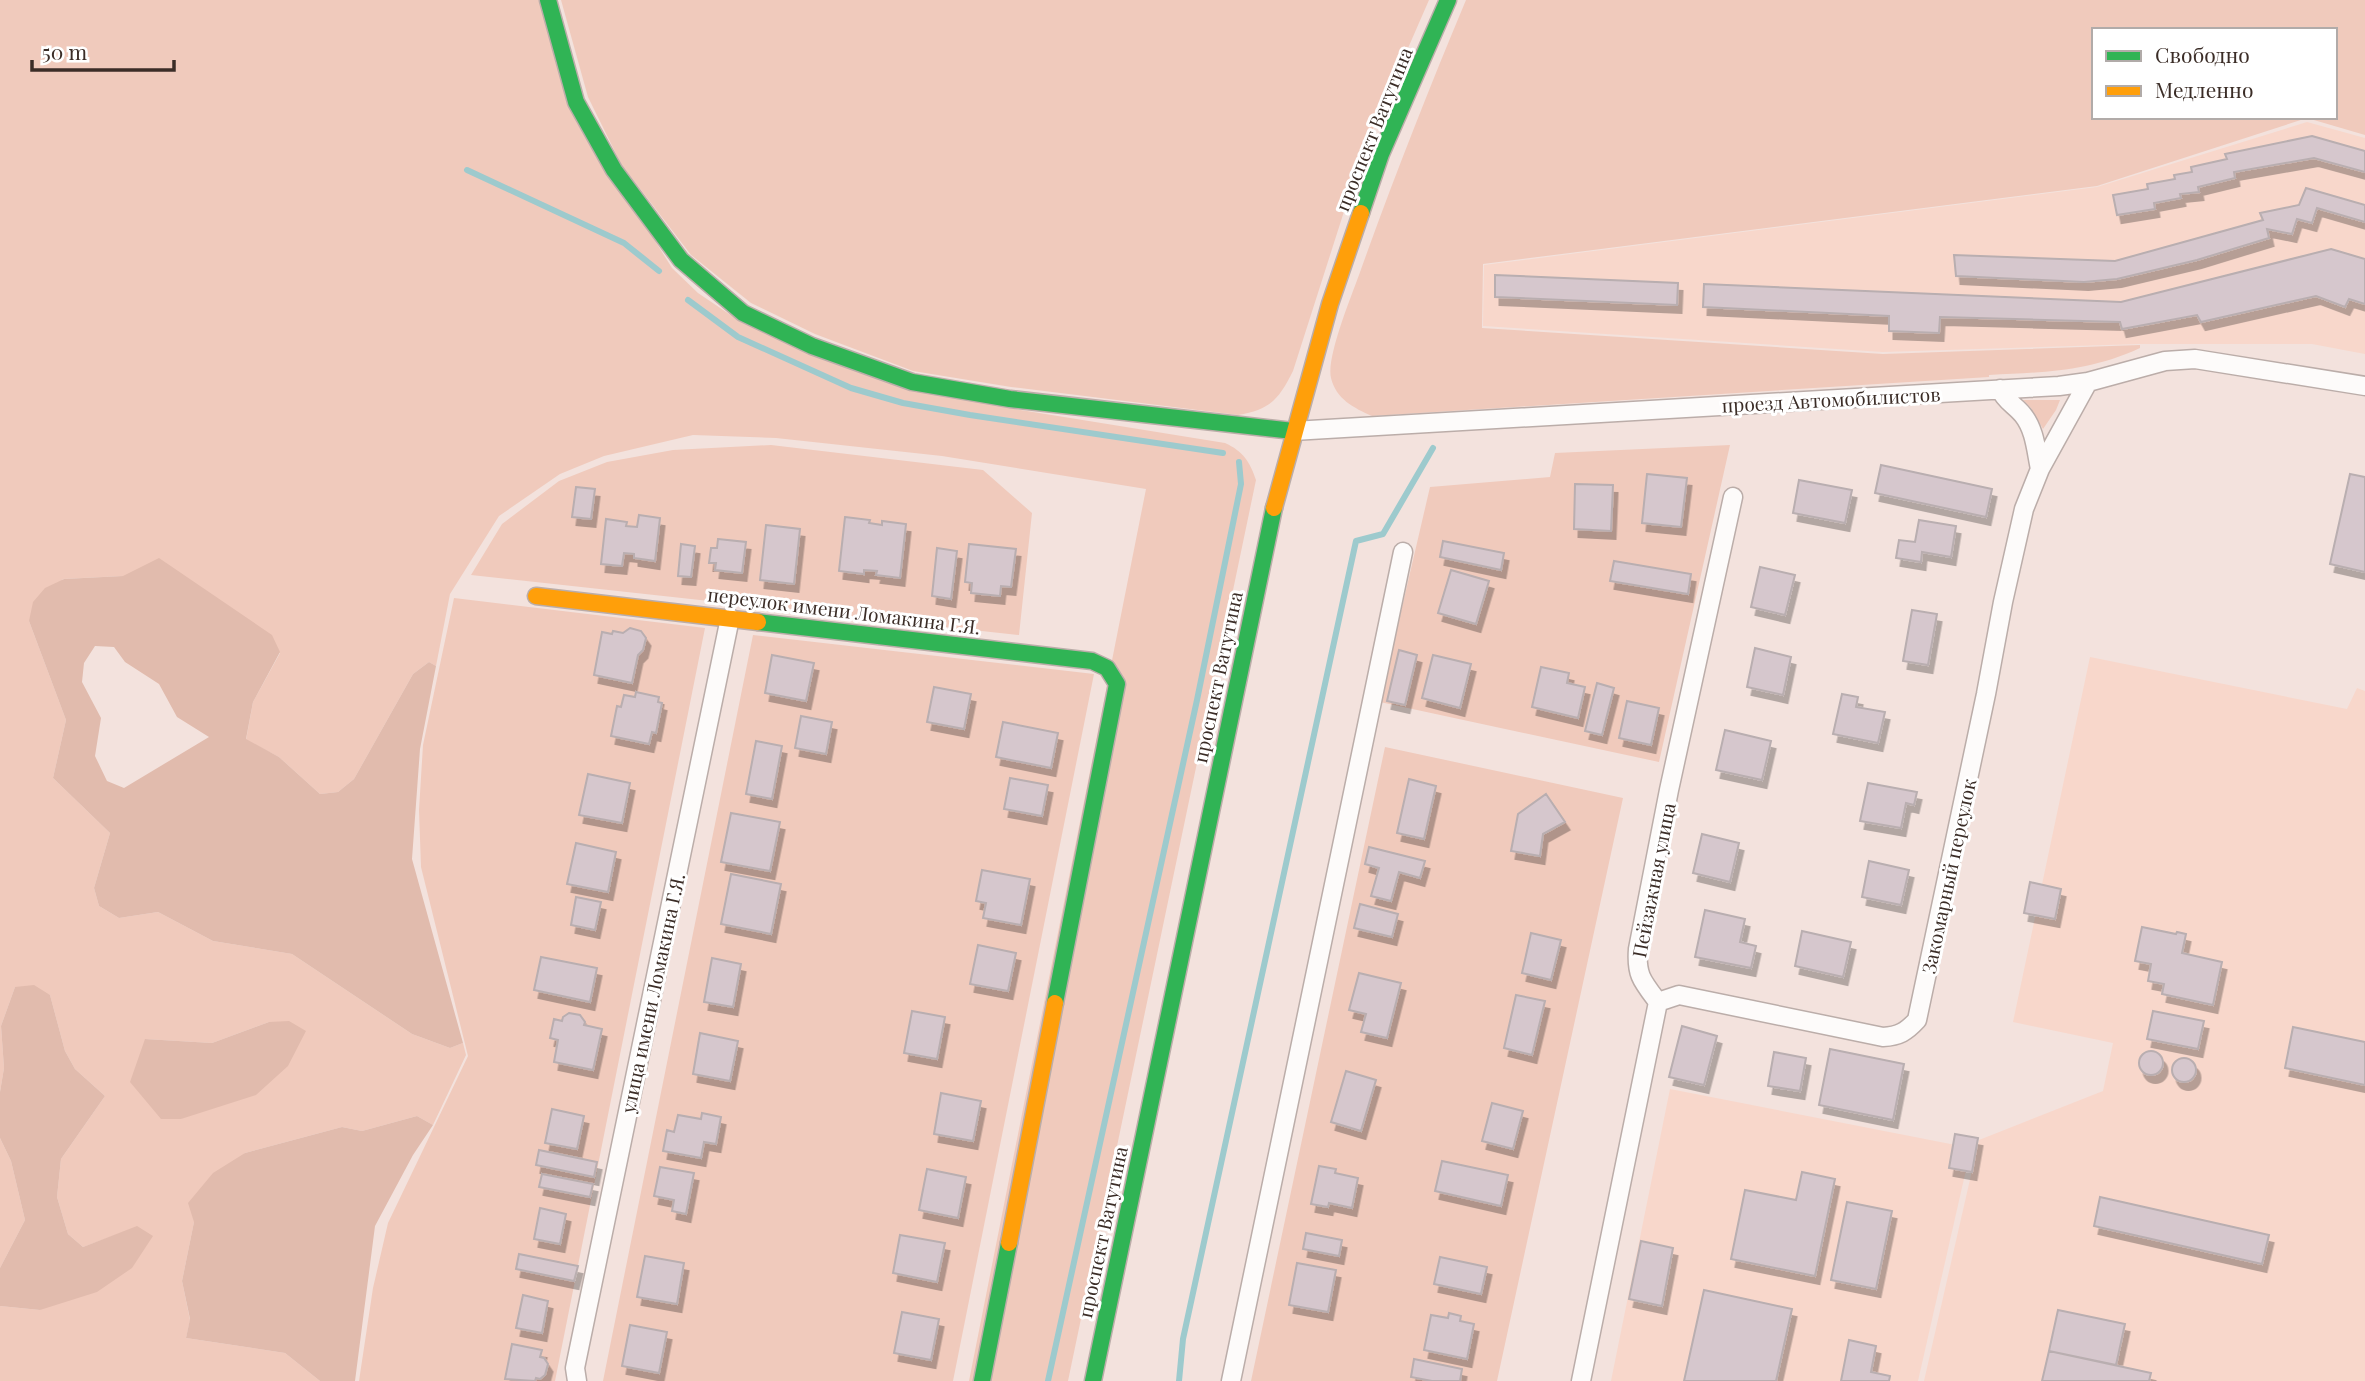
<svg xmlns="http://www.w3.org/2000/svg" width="2365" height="1381" viewBox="0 0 2365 1381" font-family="'Playfair Display',serif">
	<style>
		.built { fill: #f8d7cb }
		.green { fill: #f0cabc; fill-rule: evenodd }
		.forest { fill: #e1bbad; fill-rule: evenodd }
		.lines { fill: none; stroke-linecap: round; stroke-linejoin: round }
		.stream { stroke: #9dcacd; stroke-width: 6 }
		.building { fill: #d6c7cd; stroke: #b9aeb0; stroke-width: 2; filter: url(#shadow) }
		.street-casing { stroke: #bbada9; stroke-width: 21 }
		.fast-casing { stroke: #bbada9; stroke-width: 19 }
		.slow-casing { stroke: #bbada9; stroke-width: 19 }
		.street { stroke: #fdfbfa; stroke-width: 18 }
		.fast { stroke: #30b455; stroke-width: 16 }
		.slow { stroke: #ff9f0a; stroke-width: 16 }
		.labels { text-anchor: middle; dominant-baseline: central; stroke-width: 6; stroke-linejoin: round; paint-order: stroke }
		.street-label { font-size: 19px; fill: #3b2d27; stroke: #fff }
	</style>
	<defs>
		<filter id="shadow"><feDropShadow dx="4.5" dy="8" stdDeviation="0" flood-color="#0004"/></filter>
	</defs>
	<rect width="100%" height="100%" fill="#f3e2dd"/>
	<path class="built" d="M2307 122 2365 138V354L2312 344H2139L1883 352 1483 326 1484 265 2097 187Z
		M2090 657 2347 709 2357 688 2365 691V1381H1924L1979 1140 2103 1091 2113 1043 2013 1022Z
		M1670 1089 1971 1148 1918 1381H1611Z"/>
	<path class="green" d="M0 0H542L570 104 672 268 698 293 738 320 1008 408 1225 443C1243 451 1250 462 1256 480L1068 1381H969L1146 489 942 456 776 438 693 435 604 456 560 474 499 516 450 594 436 666 429 662 413 674 354 779 338 792 320 794 279 757 246 740 253 702 280 653 123 576 63 579 29 621 66 720 53 778 110 833 94 888 99 906 119 918 158 912 213 941 292 954 412 1034 450 1048 463 1043 466 1055 433 1125 417 1116 362 1131 342 1127 245 1153 194 1222 182 1281 190 1320 186 1338 285 1353 320 1381H0V1306L40 1310 137 1227 83 1247 68 1234 57 1197 61 1159 105 1096 75 1069 65 1051 50 995 15 987 1 1026 4 1068 0 1092ZM269 1022 181 1119 145 1039 212 1043Z
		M561 0H1429L1364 149 1293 371C1279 399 1270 410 1238 415L1011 387 913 371 815 334 751 303 691 255 621 164 588 97Z
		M1466 0H2365V135L2307 118 2097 186 1483 264 1482 328 1883 354 2140 345V348C2088 372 2045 372 1989 375V377L1372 416C1354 408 1336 399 1331 378 1326 358 1351 297 1359 275 1392 182 1428 91 1466 0ZM2094 30H2335V117H2094Z
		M2023 400H2060L2056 410 2043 429 2031 408Z
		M771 445 983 470 1032 513 1019 635 471 575 502 524 559 481 607 462 673 450Z
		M1730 445 1659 762 1380 702 1430 487 1550 477 1555 453Z
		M454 598 705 628 555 1381H359L373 1288 388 1223 468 1056 421 867 419 810 423 745Z
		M753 635 1094 674 953 1381H603Z
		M1385 747 1623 798 1497 1381H1251Z
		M0 1138 11 1161 25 1220 0 1268Z"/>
	<path class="forest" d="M159 558 272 635 280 652 253 702 246 739 279 757 320 794 338 792 354 779 413 674 429 662 436 666 420 749 412 859 463 1043 450 1048 412 1034 292 954 213 941 158 912 119 918 99 906 94 888 110 833 53 778 66 720 29 621 33 602 45 588 64 579 123 576ZM95 646 114 647 125 662 159 684 177 717 209 737 124 788 107 781 95 756 101 718 82 682 84 663Z
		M34 985 50 995 65 1051 75 1069 105 1096 61 1159 57 1197 68 1234 83 1247 137 1226 153 1236 132 1268 97 1292 40 1310 0 1306V1268L25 1220 11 1161 0 1138V1092L4 1068 1 1026 15 987Z
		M289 1021 306 1031 288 1066 256 1095 181 1119H161L130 1082 145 1039 212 1043 269 1022Z
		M417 1116 433 1125 413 1155 375 1226 355 1381H320L285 1353 186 1338 190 1319 182 1281 194 1222 188 1203 213 1173 245 1153 342 1127 362 1131Z"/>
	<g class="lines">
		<path class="stream" d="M467 170 624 243 659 271
			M688 300 738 337 851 388 903 403 970 415 1223 453
			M1048 1381 1197 700 1241 484 1239 462
			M1179 1381 1183 1339 1356 541 1383 534 1433 448"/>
	</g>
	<path class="building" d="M2312 136 2365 151V172L2314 158 2234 172 2235 178 2198 187 2199 192 2180 194 2181 198 2154 203 2155 209 2117 215 2113 195 2148 189 2147 184 2175 179 2174 175 2192 172 2191 167 2227 159 2225 154Z
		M2306 188 2365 205V222L2317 208 2312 223 2297 219 2292 234 2267 229 2269 238 2197 260 2117 279 2084 282 1956 276 1954 255 2115 261 2263 220 2260 213 2299 205Z
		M2331 249 2365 259V304L2349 299 2345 307 2316 296 2201 322 2197 315 2122 329 2120 322 1940 317 1939 333 1889 331V316L1703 307 1704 284 2121 302Z
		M1495 275 1678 283 1677 305 1495 297Z
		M1881 465 1992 489 1986 517 1875 493Z
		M1647 474 1687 478 1681 527 1642 523Z
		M2350 474 2365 477V572L2330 564Z
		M1799 480 1852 490 1845 523 1793 513Z
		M1575 484 1613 485 1611 531 1574 529Z
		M576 487 595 489 591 519 572 517Z
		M639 515 660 518 655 561 634 558V554L624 553 622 566 601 564 606 519 627 522 626 526 637 527Z
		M845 517 870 520 869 523 882 525V521L906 524 900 578 876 575 877 571 864 570V574L839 571Z
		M1919 520 1956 526 1951 557 1922 552 1921 562 1896 558 1899 540 1915 542Z
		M766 525 800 529 794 584 760 580Z
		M718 539 746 542 742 573 715 570 716 563H709L711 548H717Z
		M1443 541 1504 553 1501 570 1440 557Z
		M681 544 695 546 691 577 678 576Z
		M969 544 1016 549 1011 587 1001 586 1000 596 971 593 972 583 965 582Z
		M937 548 957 551 951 599 932 596Z
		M1614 561 1691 574 1688 594 1610 581Z
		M1760 567 1795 575 1785 615 1751 607Z
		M1451 570 1489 581 1476 624 1438 613Z
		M1912 610 1937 614 1928 665 1903 661Z
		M630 628 641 631 646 638 643 650 638 655 632 683 594 675 602 632 612 634 613 631 623 633Z
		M1755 648 1791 657 1783 695 1747 687Z
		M1399 650 1417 655 1405 705 1387 701Z
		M772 655 814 663 806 701 765 693Z
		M1433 655 1471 664 1460 708 1422 698Z
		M1541 667 1569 673 1567 683 1585 687 1578 718 1532 707Z
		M1597 683 1614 688 1602 735 1585 731Z
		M934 687 971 694 964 729 927 722Z
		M636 692 659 697 658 702 662 703 656 733 652 732 649 744 611 736 617 706 621 707 624 695 635 697Z
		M1842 694 1858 697 1856 707 1885 712 1878 743 1833 734Z
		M1627 701 1659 708 1651 745 1619 738Z
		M801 716 832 722 826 754 795 748Z
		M1003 722 1058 733 1051 768 996 757Z
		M1725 730 1771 741 1762 780 1716 770Z
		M756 741 782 746 772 799 746 794Z
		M588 774 630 783 622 823 579 815Z
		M1010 778 1048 785 1042 816 1004 809Z
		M1409 779 1436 786 1424 839 1397 833Z
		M1868 783 1917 792 1914 805 1906 803 1901 828 1860 821Z
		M1546 794 1565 822 1543 834 1540 856 1511 851 1518 814Z
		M731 813 780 822 770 871 721 862Z
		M1702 834 1739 843 1730 882 1693 873Z
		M576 843 616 852 608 892 567 884Z
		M1369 847 1425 861 1420 878 1399 872 1391 901 1371 896 1379 868 1365 864Z
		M1869 861 1909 870 1901 905 1862 897Z
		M982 870 1030 879 1021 925 983 918 986 903 976 901Z
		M731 874 781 884 771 934 721 924Z
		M2030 882 2061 889 2055 919 2024 913Z
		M576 897 601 902 595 930 571 925Z
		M1360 904 1398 914 1392 937 1354 928Z
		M1705 910 1745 919 1740 942 1756 946 1751 968 1695 957Z
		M2142 927 2176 934 2177 932 2186 934 2182 953 2222 962 2213 1005 2162 994 2164 984 2148 981 2151 964 2135 961Z
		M1802 931 1851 942 1843 977 1795 966Z
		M1531 933 1561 940 1551 980 1522 973Z
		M978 945 1016 953 1008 991 970 984Z
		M541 957 597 968 590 1002 534 990Z
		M712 958 741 964 733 1007 704 1002Z
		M1359 973 1401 983 1387 1038 1361 1032 1366 1014 1349 1010Z
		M1516 995 1545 1001 1532 1055 1504 1048Z
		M912 1011 945 1017 937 1059 904 1053Z
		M2153 1011 2204 1021 2198 1049 2147 1039Z
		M569 1013 580 1015 585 1022 584 1025 602 1029 593 1070 554 1062 558 1040 550 1038 554 1019 562 1021 563 1017Z
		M1682 1026 1717 1036 1704 1085 1669 1077Z
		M2293 1027 2365 1042V1085L2285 1068Z
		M700 1033 738 1041 730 1081 693 1074Z
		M1830 1049 1904 1064 1893 1120 1819 1105Z
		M2139 1063a12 12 0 1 1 24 0a12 12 0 1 1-24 0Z
		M1774 1052 1806 1058 1800 1091 1768 1086Z
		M2172 1070a12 12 0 1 1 24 0a12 12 0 1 1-24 0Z
		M1346 1071 1376 1080 1361 1131 1331 1122Z
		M941 1093 981 1101 973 1141 934 1134Z
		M1492 1103 1523 1111 1513 1149 1482 1141Z
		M552 1109 584 1116 577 1149 545 1143Z
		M702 1113 721 1117 716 1144 704 1142 701 1158 663 1151 667 1130 674 1132 678 1115 701 1119Z
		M1955 1134 1978 1138 1972 1172 1949 1168Z
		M539 1150 597 1162 594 1177 536 1165Z
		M1442 1161 1508 1175 1501 1206 1435 1191Z
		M1319 1166 1336 1169 1335 1173 1358 1178 1352 1208 1329 1203 1328 1207 1311 1204Z
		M660 1167 694 1173 686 1214 672 1211 674 1200 654 1196Z
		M927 1169 966 1177 958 1218 919 1210Z
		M1802 1172 1835 1179 1815 1276 1731 1259 1745 1190 1796 1200Z
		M542 1174 593 1184 590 1197 539 1187Z
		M2100 1197 2269 1235 2262 1264 2094 1226Z
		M1847 1202 1892 1211 1876 1289 1831 1280Z
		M540 1208 566 1214 560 1244 534 1239Z
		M1306 1233 1342 1240 1339 1256 1303 1249Z
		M900 1235 945 1243 937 1282 893 1273Z
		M1641 1241 1673 1248 1662 1306 1629 1299Z
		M519 1254 578 1266 574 1281 516 1269Z
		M645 1256 684 1263 677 1304 637 1297Z
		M1440 1257 1487 1267 1481 1294 1434 1284Z
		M1297 1263 1336 1270 1328 1312 1289 1305Z
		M1704 1290 1792 1309 1776 1381H1684Z
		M523 1295 548 1301 542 1333 516 1328Z
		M2058 1310 2125 1324 2116 1365 2049 1351Z
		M902 1312 939 1319 931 1360 894 1353Z
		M1449 1313 1461 1316 1460 1321 1474 1324 1467 1359 1424 1350 1431 1315 1448 1318Z
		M630 1325 667 1332 659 1373 622 1366Z
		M1849 1340 1876 1346 1871 1372 1890 1376 1889 1381H1841Z
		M512 1344 542 1350 540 1357 544 1358 548 1364 545 1375 540 1379 536 1378 535 1381 505 1379Z
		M2049 1351 2151 1373 2149 1381H2042Z
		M1414 1359 1462 1369 1460 1381H1432L1411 1377Z"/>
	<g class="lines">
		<g class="street-casing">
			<path id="street" d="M2000 389C2005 401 2015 405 2023 415 2035 430 2036 450 2040 469
				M1293 431 2059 386 2088 382 2165 361 2195 359 2365 386
				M1658 1002 1679 995 1883 1037C1899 1036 1906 1032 1917 1020L1986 694 2003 602 2024 509 2040 469 2088 382
				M577 1381 575 1368 730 618
				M1231 1381 1403 552
				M1581 1381 1658 1002C1642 981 1636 975 1638 949L1669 790 1733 497"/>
		</g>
		<g class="fast-casing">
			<path id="fast" d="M548 0 576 102 614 170 681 260 743 313 812 346 912 382 1010 399 1293 431
				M1361 213 1381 154 1448 0
				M758 622 1092 661 1107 668 1117 684 1055 1003
				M982 1381 1009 1243
				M1093 1381 1274 508"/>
		</g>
		<g class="slow-casing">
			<path id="slow" d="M1274 508 1330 304 1361 213
				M536 596 758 622
				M1009 1243 1055 1003"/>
		</g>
		<use href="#street" class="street"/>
		<use href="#fast" class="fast"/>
		<use href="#slow" class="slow"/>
	</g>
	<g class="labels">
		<g class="street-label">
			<text transform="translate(1373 129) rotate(-68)">проспект Ватутина</text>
			<text transform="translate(1831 399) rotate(-3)">проезд Автомобилистов</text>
			<text transform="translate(844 610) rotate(7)">переулок имени Ломакина Г.Я.</text>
			<text transform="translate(1217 677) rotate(-78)">проспект Ватутина</text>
			<text transform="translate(1948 876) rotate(-78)">Закомарный переулок</text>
			<text transform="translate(1653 880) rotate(-79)">Пейзажная улица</text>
			<text transform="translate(652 993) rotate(-78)">улица имени Ломакина Г.Я.</text>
			<text transform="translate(1102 1232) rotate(-78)">проспект Ватутина</text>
		</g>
	</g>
	<rect x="2092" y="28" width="245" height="91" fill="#ffffff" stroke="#b1aba9" stroke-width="2"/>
	<rect x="2106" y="51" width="35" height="10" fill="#30b455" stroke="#b1aba9" stroke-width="2"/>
	<text x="2155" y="63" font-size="21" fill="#3b2d27">Свободно</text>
	<rect x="2106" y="86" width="35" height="10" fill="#ff9f0a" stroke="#b1aba9" stroke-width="2"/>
	<text x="2155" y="98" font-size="21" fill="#3b2d27">Медленно</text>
	<path d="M32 60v10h142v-10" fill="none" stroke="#3b2d27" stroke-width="3.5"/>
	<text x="42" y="60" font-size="21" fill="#3b2d27" stroke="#ffffff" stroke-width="5" paint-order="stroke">50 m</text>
</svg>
